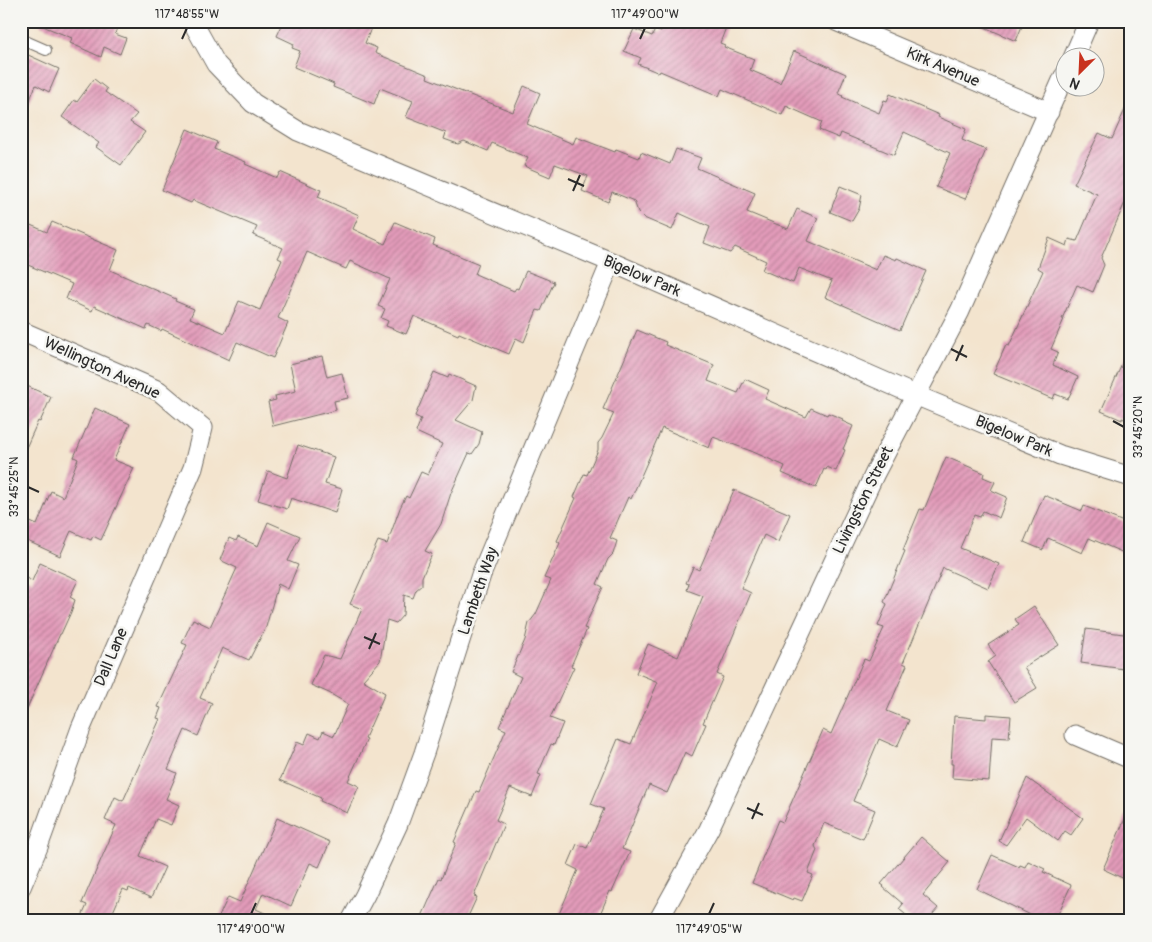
<svg xmlns="http://www.w3.org/2000/svg" width="1152" height="942" viewBox="0 0 1152 942" font-family="Pangolin,sans-serif">
	<style>
		.building { fill: url(#building-hatch) }
		.lines { fill: none; stroke-linecap: round; stroke-linejoin: round }
		.lane-casing { stroke: #716c64; stroke-width: 12 }
		.street-casing { stroke: #716c64; stroke-width: 21 }
		.lane { stroke: #fff; stroke-width: 10 }
		.street { stroke: #fff; stroke-width: 19 }
		.ticks { fill: none; stroke: #2b2b2b; stroke-width: 2 }
		.labels { text-anchor: middle; dominant-baseline: central; stroke-width: 5; stroke-linejoin: round; paint-order: stroke }
		.street-label { font-size: 16px; fill: #2b2b2b; stroke: #f6f6f2 }
		.neatline { fill: none; stroke: #2b2b2b; stroke-width: 2 }
		.ticks-label { font-size: 12px; text-anchor: middle; fill: #2b2b2b }
	</style>
	<defs>
		<pattern id="building-hatch" width="6" height="6" patternUnits="userSpaceOnUse" patternTransform="scale(1.25)"><rect width="6" height="6" fill="#e39bba"/><path d="M-1 1l2-2M0 6l6-6M5 7l2-2" fill="none" stroke="#b87f97"/></pattern>
	</defs>
	<rect width="100%" height="100%" fill="#f6f6f2"/>
	<filter id="ink" filterUnits="userSpaceOnUse"><feTurbulence type="fractalNoise" baseFrequency=".02" numOctaves="2"/><feDisplacementMap in="SourceGraphic" scale="10" xChannelSelector="R" yChannelSelector="G"/><feConvolveMatrix kernelMatrix="1 2 1 2 8 2 1 2 1" color-interpolation-filters="sRGB"/></filter>
	<filter id="wash" filterUnits="userSpaceOnUse"><feTurbulence type="fractalNoise" baseFrequency=".0096" numOctaves="4" result="noise"/><feDisplacementMap in="SourceGraphic" scale="20" xChannelSelector="R" yChannelSelector="G"/><feGaussianBlur stdDeviation="1.12" result="paint"/><feColorMatrix in="noise" values="0 0 0 0 0 0 0 0 0 0 0 0 0 0 0 0 0 1.4 0 .05"/><feComposite in="paint" operator="in"/></filter>
	<g filter="url(#wash)">
		<rect width="100%" height="100%" fill="#f3e4ce"/>
		<g id="blocks">
			<path class="building" d="M102 21 117 28 115 34 126 38 120 54 104 47 101 57 70 43 72 38 33 22Z
				M284 21H374L365 43 377 48 375 53 428 75 427 78 513 112 524 86 540 93 527 124 573 144 576 137 615 152 616 149 639 158 641 152 670 164 676 149 701 158 697 168 755 193 747 212 788 229 797 209 818 218 808 241 876 270 883 255 896 260 897 258 926 271 900 330 825 297 832 281 799 268 793 283 762 270 766 261 735 247 730 253 704 243 710 227 679 213 672 230 644 218 638 212 634 201 612 192 608 202 582 191 588 176 555 164 550 177 524 166 528 158 492 143 488 151 464 141 458 144 444 139 446 133 406 117 413 101 380 88 374 104 333 87 334 84 294 67 300 51 292 48 294 44 277 36Z
				M666 21H717L727 25 720 43 725 45 724 47 754 59 750 70 780 83 794 51 846 74 838 93 843 96 842 97 879 113 884 100 887 101 890 94 939 115 938 117 966 129 962 140 986 150 965 199 936 187 950 153 904 132 894 155 841 133 839 138 819 130 822 122 786 106 782 115 722 89 719 96 660 71 659 73 638 64 641 58 624 51 634 29 652 36 655 30 661 32Z
				M971 21H1024L1016 41Z
				M26 54 59 69 49 92 36 85 22 119 21 64Z
				M94 79 107 89 105 92 137 114 130 122 145 132 121 165 96 147 99 143 62 117 74 100 77 102Z
				M1131 96V202L1126 200 1101 258 1104 265 1093 292 1077 285 1062 319H1064L1051 349 1058 352 1053 365 1078 377 1068 399 1055 394 1053 399 993 374 1006 345 1009 346 1043 271 1038 268 1049 238 1067 246 1069 239 1077 241 1097 194 1074 184 1099 133 1112 139Z
				M187 129 217 142 214 149 246 162 245 164 277 178 280 172 321 190 318 197 359 215 353 229 385 244 395 222 435 239 433 245 479 264 475 274 514 291 516 288 518 289 526 271 554 282 541 311 537 310 524 342 516 338 509 354 459 333 458 335 414 316 406 334 386 326 388 321 381 318 385 309 378 306 390 279 350 261 346 269 307 252 278 318 288 323 273 358 237 342 229 360 162 329 161 331 148 325 146 329 94 306 92 311 66 299 72 284 21 262V221L47 232 52 222 118 250 110 270 176 299 175 301 194 309 190 318 225 333 239 301 260 310 282 260 278 258 283 248 253 235 257 227 193 200 191 203 162 190Z
				M840 186 862 195 859 209 852 221 830 212Z
				M637 330 666 342 665 345 714 365 708 381 738 393 745 379 769 390 765 399 806 417 811 408 827 415 828 413 843 419 842 421 853 426 843 449 845 450 836 471 827 467 826 470 824 469 816 488 782 473 785 466 751 451 713 437 709 448 662 428 631 499 628 497 610 538 617 541 613 554 608 559 597 584 603 587 584 628 587 629 571 666 574 667 550 718 563 723 554 745 551 744 538 774 541 775 532 797 510 788 496 820 504 824 474 896 477 897 466 921H420L439 878 441 879 456 843 454 842 476 791 479 792 506 730 499 727 521 677 511 672 525 640 529 623 536 614 551 580 544 578 560 543 557 541 576 498 574 497 584 474 587 475 598 450V443L602 438 614 413 603 409Z
				M1131 344V422L1122 418V420L1101 411Z
				M322 356 327 377 342 373 348 398 334 401 336 410 273 426 268 402 276 400 275 396 296 391 290 364Z
				M434 372 448 378 449 374 476 386 473 400 456 420 482 432 479 444 472 454 469 453 451 493 441 524 425 551 432 554 422 577V585L416 590 413 598 404 595 403 615 396 623 387 620 380 661 363 680 385 693 365 738 367 739 348 781 359 786 347 813 320 801 321 798 280 780 297 742 304 745 309 733 320 738 323 731 334 736 348 704 329 693 311 685 324 655 340 659 362 609 350 604 378 541 387 544 400 508 406 496 409 498 421 472 428 475 442 444 416 432 421 419 415 416Z
				M27 386 51 397 40 422 38 421 21 459V398Z
				M95 408 130 424 114 460 134 468 101 540 93 536 91 540 71 531 60 556 21 538V536L28 521 37 525 51 491 63 497 78 459 74 457Z
				M298 445 334 457 325 484 342 489 335 513 291 498 287 509 258 500 268 471 287 478Z
				M946 457 984 473 983 477 995 482 991 490 1007 497 999 518 983 511 980 517 974 515 960 548 999 564 988 588 943 568 903 663 907 665 887 711 909 720 897 747 879 739 853 801 875 810 863 839 824 823 815 846 817 850 808 873 813 875 802 901 794 898 793 900 752 883 778 820 783 822 823 730 831 734 864 659 869 661 884 628 878 626 887 604 884 602 905 551 903 550 920 509 924 510Z
				M734 490 790 514 778 542 764 535 741 588 751 593 717 674 723 677 703 723 706 724 692 756 685 752 667 793 649 785 622 849 630 852 612 892 610 891 597 921H556L578 870 568 865 577 844 587 848 604 809 591 804 618 739 631 744 658 682 636 673 648 644 678 657 703 596 687 590 689 584 686 583 693 567 699 570Z
				M1044 495 1082 511 1084 506 1131 525V556L1089 538 1082 553 1048 538 1043 550 1024 542Z
				M268 522 300 536 288 561 298 565 288 589 278 584 266 627 249 660 222 648 200 698 212 703 198 736 185 730 168 769 177 773 166 799 179 805 171 825 156 819 140 856 165 867 151 898 129 888 128 891 123 889 109 921H80L87 905 82 903 116 825 105 820 115 797 123 801 160 719 157 718 161 708 158 707 187 645 182 643 193 619 210 627 237 568 220 560 229 538 236 541 238 537 258 546Z
				M40 563 78 580 70 597 75 600 71 612 61 634H60L21 722V589L26 578 32 581Z
				M1034 606 1059 645 1024 667 1037 688 1014 702 988 662 996 656 988 645 1019 625 1015 619Z
				M1086 629 1131 635V670L1081 663Z
				M986 714 1011 716 1009 738 992 737 989 781 952 778 953 764H951L954 716 986 719Z
				M1027 778 1083 818 1071 835 1065 831 1058 841 1026 817 1006 845 999 841Z
				M1131 805V882L1103 869Z
				M277 818 330 842 319 867 310 863 291 906 263 893 256 909 282 921H217L228 897 240 902Z
				M921 837 950 862 923 895 938 908 927 921H913L899 909 903 904 883 887 884 886 881 884Z
				M992 855 1019 867 1020 865 1025 867 1028 861 1045 869 1043 872 1071 885 1055 921H1043L977 889Z"/>
		</g>
	</g>
	<g filter="url(#ink)">
		<use href="#blocks" fill-opacity="0" stroke="#716c64" stroke-width="1"/>
		<g class="lines">
			<g class="lane-casing">
				<path id="lane" d="M21 39 46 50"/>
			</g>
			<g class="street-casing">
				<path id="street" d="M192 21 216 64 253 103 298 131 611 262 915 395 1060 455 1131 477
					M836 21 1049 112
					M1073 58 1089 21
					M21 331 159 391 203 428 193 468 81 728 38 847 21 887
					M1075 735 1131 759
					M351 921 365 895 398 824 424 753 481 575 611 262
					M658 921 709 829 875 473 960 311 1064 76"/>
			</g>
			<use href="#lane" class="lane"/>
			<use href="#street" class="street"/>
		</g>
	</g>
	<path class="ticks" d="M182 39 187 28M640 39 645 28M568 179 584 186M573 191 580 175M951 349 967 357M956 361 963 345M1113 421 1124 427M28 487 39 492M364 637 380 644M369 649 376 633M747 808 763 815M752 819 759 803M251 914 256 903M709 914 714 903"/>
	<g class="labels">
		<g class="street-label">
			<text transform="translate(943 67) rotate(23)">Kirk Avenue</text>
			<text transform="translate(642 276) rotate(23)">Bigelow Park</text>
			<text transform="translate(102 368) rotate(25)">Wellington Avenue</text>
			<text transform="translate(1014 436) rotate(23)">Bigelow Park</text>
			<text transform="translate(863 500) rotate(-64)">Livingston Street</text>
			<text transform="translate(478 591) rotate(-71)">Lambeth Way</text>
			<text transform="translate(111 657) rotate(-67)">Dall Lane</text>
		</g>
	</g>
	<rect width="1152" height="942" fill="none" stroke="#f6f6f2" stroke-width="55"/>
	<g transform="translate(1080 72) rotate(204)"><circle r="24" fill="#f6f6f2" stroke="#a5a5a2"/>
	<path d="M0-4L9 19L0 12L-9 19Z" fill="#c8321e"/>
	<text y="-8" font-size="14" font-weight="bold" text-anchor="middle" fill="#2b2b2b">N</text>
	</g>
	<rect x="28" y="28" width="1096" height="886" class="neatline"/>
	<g class="ticks-label">
		<text x="187" y="18">117°48'55"W</text>
		<text x="645" y="18">117°49'00"W</text>
		<text transform="translate(1138 427) rotate(-90)" y="4">33°45'20"N</text>
		<text transform="translate(14 487) rotate(-90)" y="4">33°45'25"N</text>
		<text x="251" y="933">117°49'00"W</text>
		<text x="709" y="933">117°49'05"W</text>
	</g>
</svg>
